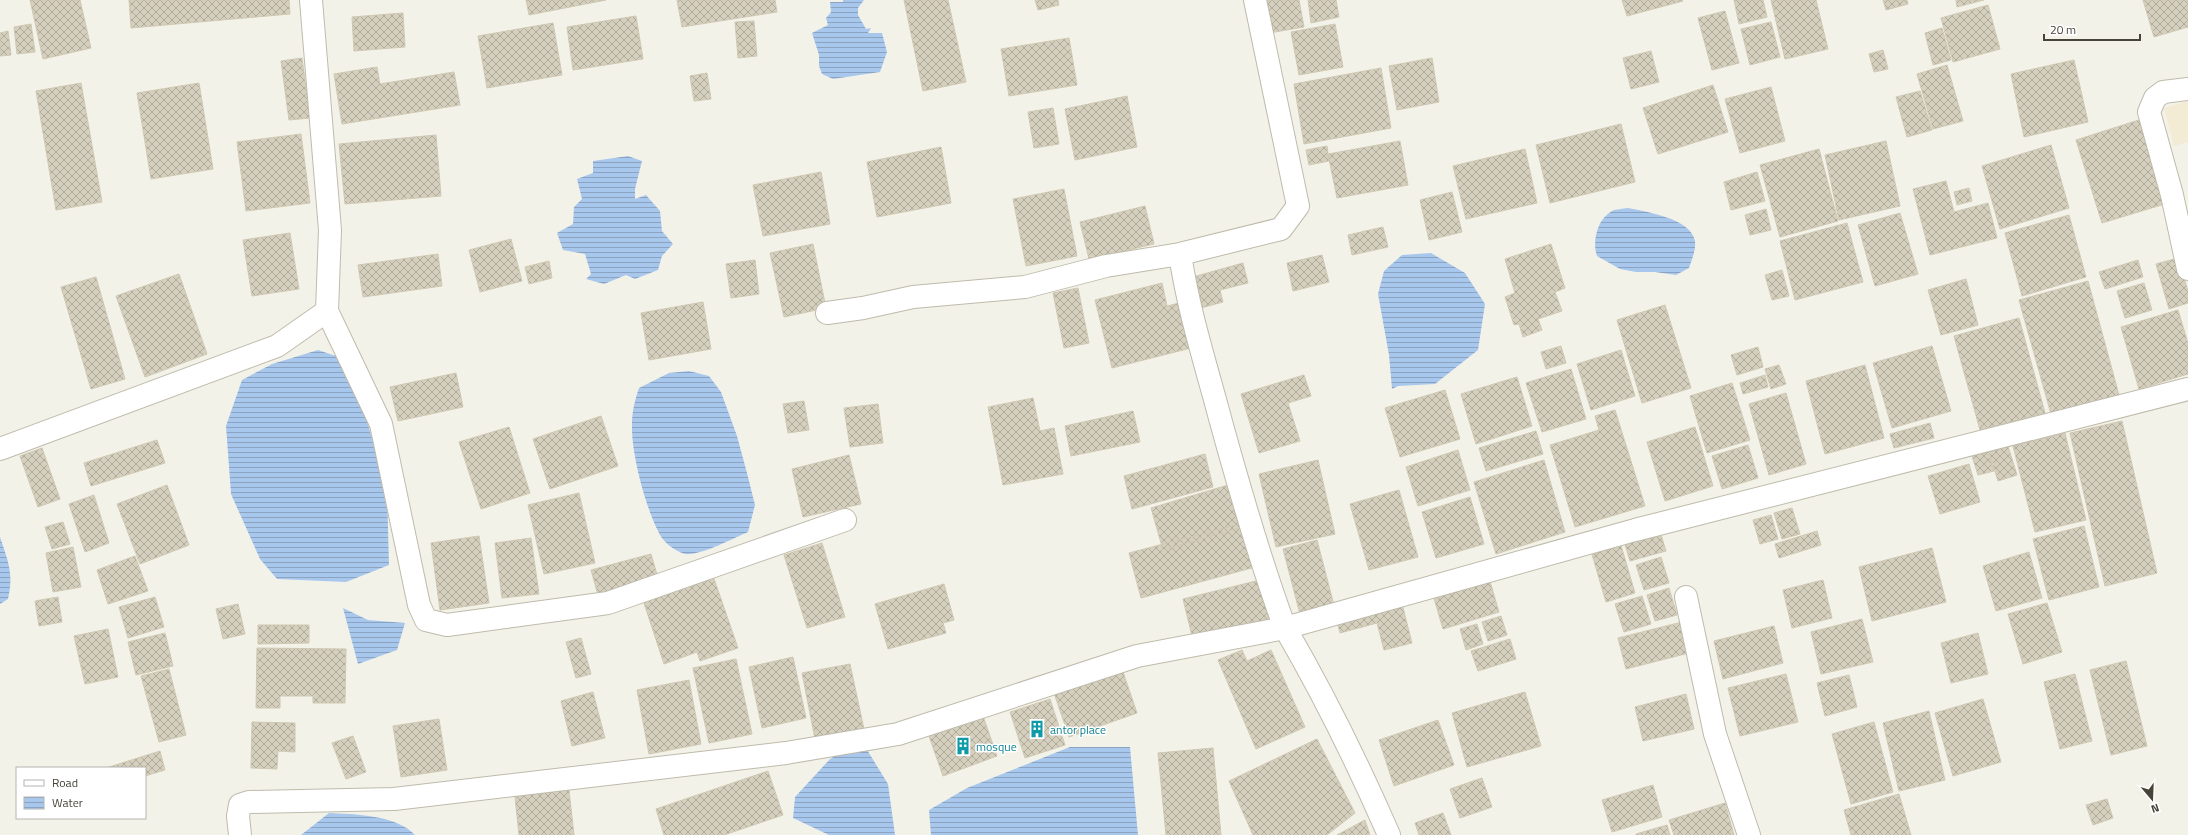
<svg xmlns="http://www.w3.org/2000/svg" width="2188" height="835" viewBox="0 0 2188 835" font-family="'Titillium Web',sans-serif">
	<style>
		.commercial { fill: #f4ebd5 }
		.water { fill: url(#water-rules) }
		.building { fill: url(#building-cross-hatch); stroke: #cfc8b2 }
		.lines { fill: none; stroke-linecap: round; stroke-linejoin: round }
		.minor-casing { stroke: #bfbbab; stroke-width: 24 }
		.minor { stroke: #fff; stroke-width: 22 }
		.labels { text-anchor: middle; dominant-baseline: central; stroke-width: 3; stroke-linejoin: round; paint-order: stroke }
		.culture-label { font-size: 12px; fill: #0d838f; stroke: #fff; text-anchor: start }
	</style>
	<defs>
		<pattern id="water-rules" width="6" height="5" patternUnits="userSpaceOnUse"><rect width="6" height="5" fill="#a8c7ed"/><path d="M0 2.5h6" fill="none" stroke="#8ba3c1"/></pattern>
		<pattern id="building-cross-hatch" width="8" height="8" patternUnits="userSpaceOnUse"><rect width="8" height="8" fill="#d5cfbe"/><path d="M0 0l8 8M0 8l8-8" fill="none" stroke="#afaa9b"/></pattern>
	</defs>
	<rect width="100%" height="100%" fill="#f3f2e9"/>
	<path class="commercial" d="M2188 101V142L2174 146 2164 108Z"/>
	<path class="water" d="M843 0H864L858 8V15L866 29 871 28 868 33H882L887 52 880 72 833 79 822 74 819 66V55L812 33 828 25 826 18 831 12 830 2H843Z
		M628 156 642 161 635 189V199L646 195 660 211 662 231 673 244 662 256 658 270 635 279 626 275 604 284 586 279 591 274 585 254 563 250 557 233 573 224 574 207 582 199 577 179 593 173V161Z
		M1628 208C1646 212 1691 218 1695 241 1696 250 1692 259 1689 268L1676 275 1655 272H1636L1620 269 1597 256C1592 242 1597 219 1612 211 1616 209 1623 209 1628 208Z
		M1431 253 1465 273 1485 304 1478 350 1435 384 1398 386 1392 389 1389 355 1378 294 1384 271 1402 255Z
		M318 350 336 356 363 407 387 490 389 565 346 582 277 579 260 559 231 494 226 426 242 380 272 364Z
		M689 371 709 376 721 392 737 436 747 473 755 505 748 532C734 538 700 556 685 554 674 551 662 541 658 531 645 505 631 453 632 424 632 411 635 400 639 388L669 373Z
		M0 537C8 561 14 574 8 599L0 604Z
		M343 608 368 620 405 623 397 650 358 664Z
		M861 740 888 784 895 835H829L793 818 795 797 830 759Z
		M1070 747H1130L1138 835H931L929 810 967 788Z
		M329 813C354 814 397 815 415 835H301Z"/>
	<path class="building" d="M30 0H80L91 48 43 59Z
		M129 0H289L290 14 131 28Z
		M526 0H606L529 15Z
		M677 0H775L777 12 682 27Z
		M904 0H948L966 82 923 91Z
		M1035 0H1058L1059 5 1038 10Z
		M1263 0H1299L1304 27 1269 33Z
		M1308 0H1336L1339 17 1311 23Z
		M1622 0H1682L1683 1 1627 16Z
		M1734 0H1763L1767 17 1739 24Z
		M1771 0H1816L1828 49 1785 59Z
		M1883 0H1907L1908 4 1886 10Z
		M1956 0H1984L1957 7Z
		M2143 0H2188V27L2154 37Z
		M1988 5 2000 49 1953 62 1941 18Z
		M1725 11 1739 63 1712 70 1698 18Z
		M403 13 405 47 354 51 352 17Z
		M636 16 643 59 573 70 567 27Z
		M754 21 757 56 738 58 735 22Z
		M1771 22 1780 57 1750 65 1741 29Z
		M553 23 562 75 487 88 478 36Z
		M31 24 35 52 17 54 14 27Z
		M1335 24 1343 67 1299 75 1291 32Z
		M1942 28 1951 60 1933 65 1925 33Z
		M8 31 11 55 0 56V33Z
		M1069 38 1077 85 1009 96 1001 49Z
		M1883 50 1888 69 1874 72 1869 54Z
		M1651 51 1659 82 1631 89 1623 58Z
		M302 58 310 118 289 120 281 61Z
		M1432 58 1439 102 1397 110 1389 66Z
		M2074 60 2088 122 2024 137 2011 74Z
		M1947 65 1963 121 1933 129 1917 74Z
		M377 67 380 84 454 72 460 105 342 124 334 74Z
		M1381 68 1391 128 1304 144 1294 84Z
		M707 73 711 99 694 101 690 76Z
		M81 83 102 202 56 210 36 91Z
		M199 83 213 169 151 179 137 93Z
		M1713 85 1728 132 1658 154 1643 108Z
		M1771 87 1785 141 1740 153 1725 99Z
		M1920 91 1932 130 1907 137 1896 97Z
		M1127 96 1137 147 1075 160 1065 109Z
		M1053 108 1059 144 1034 148 1028 112Z
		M2142 119 2168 203 2102 223 2076 140Z
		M1621 124 1635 182 1550 203 1536 145Z
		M301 134 310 203 246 211 237 142Z
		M436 135 441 196 345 204 339 144Z
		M1400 141 1408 185 1337 198 1328 154Z
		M1886 141 1900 206 1839 220 1825 155Z
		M2051 145 2069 208 2000 229 1982 166Z
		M1327 146 1329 161 1309 165 1306 150Z
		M941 147 951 203 877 217 867 162Z
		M1525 149 1537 203 1466 219 1453 166Z
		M1819 149 1838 221 1780 237 1760 165Z
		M821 172 830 224 763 236 753 185Z
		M1757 172 1765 201 1731 210 1724 182Z
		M1946 181 1954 212 1988 203 1997 238 1930 255 1913 189Z
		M1969 188 1972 201 1957 205 1954 192Z
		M1064 189 1077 256 1026 266 1013 199Z
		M1452 192 1462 232 1429 240 1420 200Z
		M1145 206 1154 244 1089 259 1080 222Z
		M1766 209 1771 230 1750 235 1745 215Z
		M1900 213 1918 274 1875 286 1858 225Z
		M2069 215 2086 277 2022 296 2005 233Z
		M1847 223 1863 282 1795 300 1780 241Z
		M1383 227 1388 247 1352 255 1348 235Z
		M290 233 299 289 252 296 243 240Z
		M511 239 522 281 480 292 469 250Z
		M813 244 826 308 784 317 770 253Z
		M1551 244 1565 288 1555 292 1562 311 1538 319 1542 330 1523 337 1519 324 1514 325 1505 297 1515 293 1505 259Z
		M438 254 442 286 363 297 358 265Z
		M1322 255 1329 282 1293 291 1287 263Z
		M2178 258 2188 291V303L2169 309 2156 264Z
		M755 260 759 294 731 298 726 264Z
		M2138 260 2143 277 2105 289 2099 272Z
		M549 261 552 278 529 284 525 267Z
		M1243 263 1248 283 1220 290 1223 302 1201 308 1193 277Z
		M1782 270 1789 296 1772 300 1765 275Z
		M179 274 207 354 145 377 116 296Z
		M96 277 125 379 91 389 61 287Z
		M1966 279 1978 325 1941 335 1928 290Z
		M2088 281 2119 395 2051 414 2019 300Z
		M1162 283 1167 306 1179 303 1191 348 1112 368 1095 300Z
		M2144 283 2152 310 2125 318 2117 291Z
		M1078 288 1089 343 1064 348 1053 293Z
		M703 302 711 349 649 360 641 313Z
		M1665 305 1691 388 1642 403 1617 320Z
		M2178 310 2188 343V374L2139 389 2121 327Z
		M2019 318 2045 413 1980 430 1954 336Z
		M1561 346 1566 363 1546 369 1541 352Z
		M1932 346 1951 411 1892 428 1873 363Z
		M1758 347 1763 367 1737 375 1731 355Z
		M1621 350 1635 396 1591 410 1577 364Z
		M1779 365 1786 384 1771 389 1765 369Z
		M1865 365 1884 438 1825 454 1806 381Z
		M1571 369 1586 419 1542 432 1526 383Z
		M456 373 463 407 398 421 390 387Z
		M1304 375 1311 396 1288 403 1300 441 1259 453 1241 394Z
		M1765 375 1768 387 1743 394 1740 383Z
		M1517 377 1532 426 1476 444 1461 394Z
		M1732 383 1750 440 1707 453 1690 396Z
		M1445 390 1460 439 1400 457 1385 408Z
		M1786 393 1806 464 1769 475 1749 404Z
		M1033 398 1040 431 1054 428 1063 474 1003 485 988 407Z
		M804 401 809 430 788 433 783 404Z
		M878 404 883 443 850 447 844 408Z
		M1615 410 1645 506 1575 527 1550 445 1599 430 1595 416Z
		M1133 411 1140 442 1071 456 1065 426Z
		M601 416 618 466 550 489 533 439Z
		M2122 421 2157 573 2105 586 2070 433Z
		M1930 423 1934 438 1894 448 1890 434Z
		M509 427 530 493 481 509 459 442Z
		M1695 427 1713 486 1665 501 1647 442Z
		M1536 431 1543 454 1486 471 1479 448Z
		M2065 433 2086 520 2035 532 2013 446Z
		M157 440 165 463 91 486 84 463Z
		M1748 445 1758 478 1722 489 1712 456Z
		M2008 446 2017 475 1998 481 1989 452Z
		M42 448 60 499 38 507 20 456Z
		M1458 450 1470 490 1418 506 1406 467Z
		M1988 451 1994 471 1978 475 1972 456Z
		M1205 454 1213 487 1132 509 1124 476Z
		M849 455 861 504 803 517 792 469Z
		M1318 460 1335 534 1276 547 1259 474Z
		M1544 460 1565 532 1496 554 1474 482Z
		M1969 464 1980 502 1940 514 1928 476Z
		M1238 482 1250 525 1163 550 1151 508Z
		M167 485 189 545 140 564 117 504Z
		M1399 490 1418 557 1369 570 1350 504Z
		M579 493 595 563 544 574 528 505Z
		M94 495 109 543 85 552 69 504Z
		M1470 497 1484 544 1436 558 1422 512Z
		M1792 508 1800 534 1782 539 1774 513Z
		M1771 515 1778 539 1760 544 1753 520Z
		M63 522 70 544 52 549 45 527Z
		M1247 522 1259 566 1141 598 1129 553Z
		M2084 526 2099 587 2049 600 2033 539Z
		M1659 528 1666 551 1630 561 1623 538Z
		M1817 531 1821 545 1779 558 1775 544Z
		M479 536 489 603 440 610 431 543Z
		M531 538 539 594 502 598 495 543Z
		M1317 540 1335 609 1301 618 1283 549Z
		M1620 542 1635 593 1606 602 1591 551Z
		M822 543 845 617 807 628 784 555Z
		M73 547 81 587 53 592 46 553Z
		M1932 548 1946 602 1872 621 1859 567Z
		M2029 552 2042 598 1996 611 1983 566Z
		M651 554 658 578 598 595 591 570Z
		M135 556 148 591 108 604 97 570Z
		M1661 557 1669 583 1644 590 1636 565Z
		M712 573 738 648 700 661 697 652 664 664 642 597Z
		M1489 578 1499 612 1443 629 1433 595Z
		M1264 579 1274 620 1193 640 1183 599Z
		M1823 580 1832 618 1792 628 1783 590Z
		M944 584 954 620 943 623 946 633 888 649 875 604Z
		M1669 588 1677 615 1655 621 1647 595Z
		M1642 596 1651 624 1624 632 1615 604Z
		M58 597 62 622 39 626 35 601Z
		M155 597 164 627 128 638 119 607Z
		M1401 600 1412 643 1384 650 1377 623 1340 633 1336 617Z
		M2047 603 2062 652 2023 664 2008 614Z
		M238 604 245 634 223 639 216 609Z
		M1501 616 1507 635 1488 641 1482 622Z
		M1862 619 1873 662 1821 674 1811 632Z
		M1682 622 1689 653 1626 669 1618 638Z
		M1477 624 1483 644 1466 650 1460 629Z
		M258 625H309V643L258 644Z
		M1774 626 1783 663 1723 679 1714 641Z
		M108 629 118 677 85 684 74 636Z
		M165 633 173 666 136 675 128 642Z
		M1978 633 1988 674 1951 683 1941 643Z
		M581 638 591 674 576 678 566 642Z
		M1510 639 1516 659 1478 671 1471 651Z
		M257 648 346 649 345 703H313V696H280V708H256Z
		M1242 650 1247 661 1271 650 1305 727 1256 749 1218 660Z
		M793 657 806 718 762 728 749 667Z
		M736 659 752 734 709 743 693 668Z
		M2126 661 2147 746 2111 755 2090 670Z
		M850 664 864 729 815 739 802 673Z
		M1121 666 1137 713 1069 737 1053 690Z
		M169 669 186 735 159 742 141 676Z
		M1786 674 1798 722 1740 736 1728 688Z
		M2075 674 2092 741 2060 749 2044 682Z
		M1849 675 1857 707 1825 716 1817 683Z
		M689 680 701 744 649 754 637 690Z
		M593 692 605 738 572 746 561 701Z
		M1525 692 1541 746 1467 767 1452 713Z
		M1686 694 1694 729 1643 741 1635 707Z
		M1050 699 1065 745 1025 758 1010 712Z
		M1983 699 2001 762 1953 776 1935 713Z
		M1929 711 1945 780 1899 791 1883 723Z
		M983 716 997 756 943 776 929 736Z
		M439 719 447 770 401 777 393 726Z
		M1438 720 1454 765 1394 786 1379 740Z
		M252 722 295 723V752L278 751 277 769 251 768Z
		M1874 722 1893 792 1851 804 1832 734Z
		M353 736 366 772 346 779 332 743Z
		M1317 739 1355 813 1327 835H1253L1229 781Z
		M1213 748 1221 835H1166L1158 753Z
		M160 751 165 770 145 776V768H106Z
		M768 771 783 815 724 835H664L656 809Z
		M1482 778 1492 807 1460 818 1450 789Z
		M568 781 574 835H519L514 788Z
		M1653 785 1662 817 1612 832 1602 800Z
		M1899 794 1911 835H1851L1844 810Z
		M2107 799 2113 818 2093 825 2086 805Z
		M1725 803 1734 835H1674L1669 820Z
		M1443 813 1451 835H1419L1415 823Z
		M1365 820 1370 835H1337Z
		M1667 825 1670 835H1636V834Z"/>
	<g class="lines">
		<g class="minor-casing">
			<path id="minor" d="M1255 0 1298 206 1281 229 1180 254C1187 302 1201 349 1214 396 1235 474 1257 552 1285 628L1635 530 2188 389
				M2188 89 2163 92 2155 98 2149 112 2172 195 2188 269
				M327 311 381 424 419 605 426 620 447 625 608 603 845 520
				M827 313 863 308 913 297 1025 287 1106 266 1180 254
				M0 449 277 346 327 311 330 230 311 0
				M1686 597 1715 734 1749 835
				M240 835 238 816 240 805 249 802 394 799 786 753 898 734 1137 656 1285 628C1324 695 1358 764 1389 835"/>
		</g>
		<use href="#minor" class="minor"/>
	</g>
	<defs>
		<g id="building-bare" transform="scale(1.38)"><path d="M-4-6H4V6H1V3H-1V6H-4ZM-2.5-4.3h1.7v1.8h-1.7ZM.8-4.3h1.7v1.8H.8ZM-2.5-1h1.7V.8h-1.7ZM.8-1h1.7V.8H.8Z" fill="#0f9aa8" stroke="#fff" stroke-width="2.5" paint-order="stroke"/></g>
	</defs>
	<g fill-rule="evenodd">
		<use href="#building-bare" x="1037" y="729"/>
		<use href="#building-bare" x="963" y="746"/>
	</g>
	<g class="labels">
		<g class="culture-label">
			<text x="1050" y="729">antor place</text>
			<text x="976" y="746">mosque</text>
		</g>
	</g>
	<rect x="16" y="767" width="130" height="52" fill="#ffffff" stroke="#b5b4af"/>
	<rect x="24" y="780" width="20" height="6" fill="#ffffff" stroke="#b5b4af"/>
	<text x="52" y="787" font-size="12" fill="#474337">Road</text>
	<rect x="24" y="797" width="20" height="12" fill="url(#water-rules)" stroke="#b5b4af"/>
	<text x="52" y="807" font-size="12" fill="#474337">Water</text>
	<g transform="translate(2152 799) rotate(161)" stroke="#ffffff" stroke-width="3" paint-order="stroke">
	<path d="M0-3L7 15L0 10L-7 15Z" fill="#474337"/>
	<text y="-6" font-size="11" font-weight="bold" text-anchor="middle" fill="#474337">N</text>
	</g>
	<path d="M2044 34v6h96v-6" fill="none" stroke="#474337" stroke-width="2"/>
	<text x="2050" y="34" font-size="12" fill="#474337" stroke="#ffffff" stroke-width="3" paint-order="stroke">20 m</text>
</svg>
